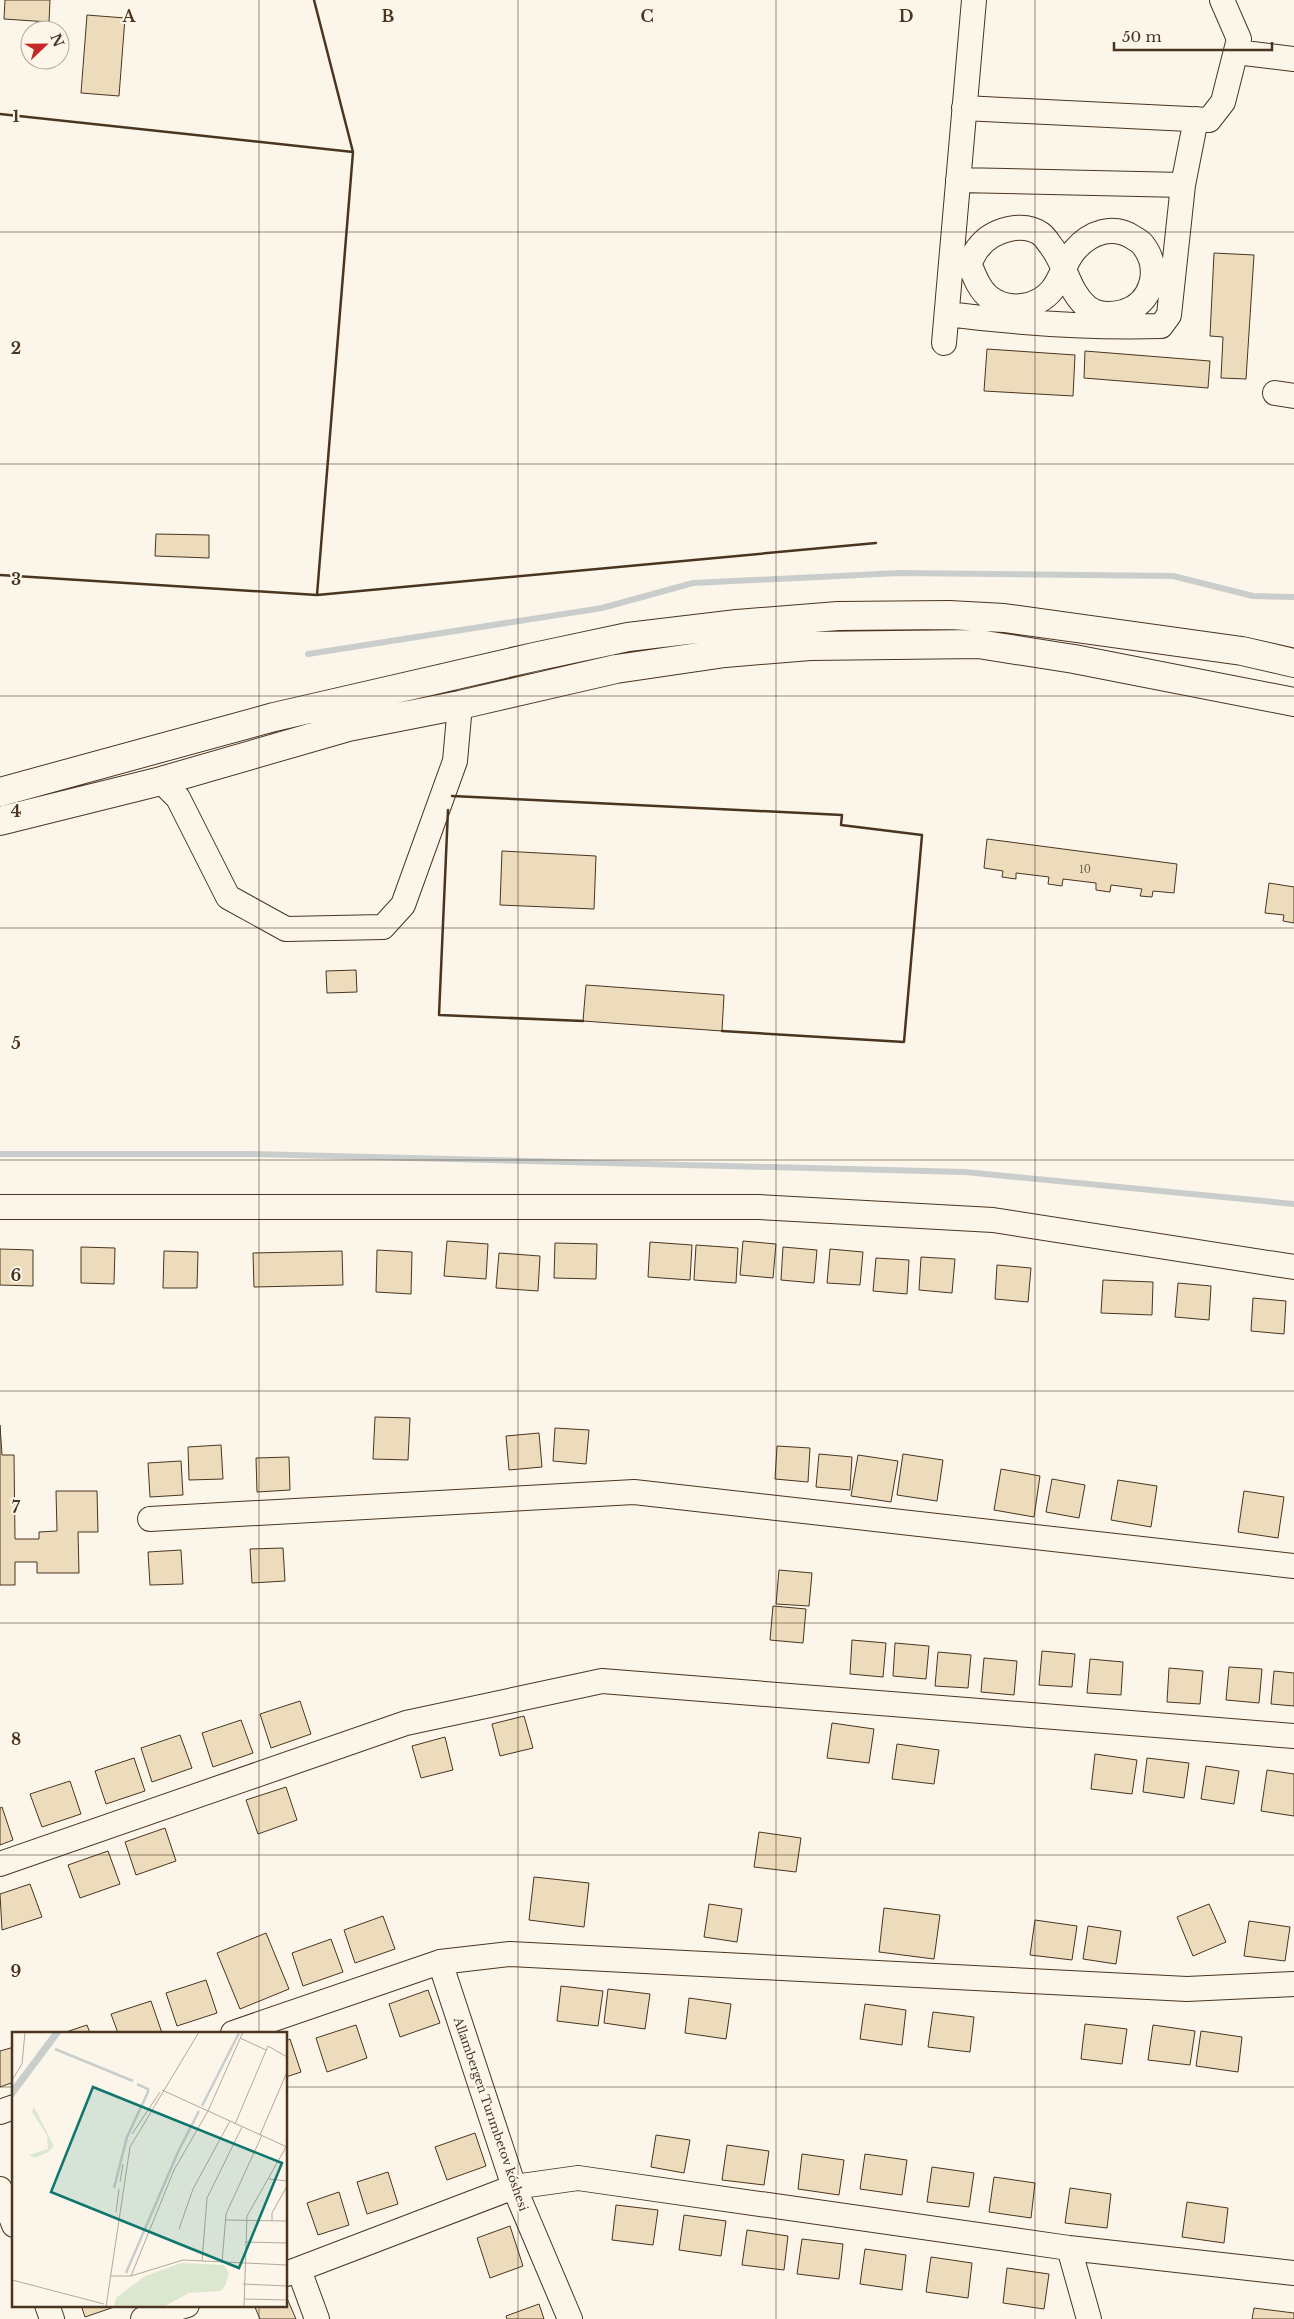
<svg xmlns="http://www.w3.org/2000/svg" width="1294" height="2319" viewBox="0 0 1294 2319" font-family="'Libre Baskerville',serif">
	<style>
		.lines { fill: none; stroke-linecap: round; stroke-linejoin: round }
		.stream { stroke: #c9cecd; stroke-width: 6 }
		.building { fill: #ecdcbc; stroke: #4a3520 }
		.minor-casing { stroke: #4a3520; stroke-width: 26 }
		.major-casing { stroke: #4a3520; stroke-width: 30 }
		.minor { stroke: #fbf6e9; stroke-width: 24 }
		.major { stroke: #fbf6e9; stroke-width: 28 }
		.wall { stroke: #4a3520; stroke-width: 2.5 }
		.grid { fill: none; stroke: #4a3520; stroke-width: 1; stroke-opacity: 0.55 }
		.labels { text-anchor: middle; dominant-baseline: central; stroke-width: 4; stroke-linejoin: round; paint-order: stroke }
		.number-label { font-size: 10px; fill: #725f47 }
		.street-label { font-size: 12px; fill: #4a3520; stroke: #fbf6e9 }
		.inset-river { fill: none; stroke: #c9cecd; stroke-width: 2.5 }
		.inset-road { fill: none; stroke: #b4a999; stroke-width: 1 }
		.view { fill: #0f766e; fill-opacity: 0.15; stroke: #0f766e; stroke-width: 2.5 }
		.inset-edge { fill: none; stroke: #4a3520; stroke-width: 2.5 }
		.grid-label { font-size: 16px; text-anchor: middle; font-weight: bold; fill: #4a3520; stroke: #fbf6e9; stroke-width: 4; stroke-linejoin: round; paint-order: stroke }
	</style>
	<rect width="100%" height="100%" fill="#fbf6e9"/>
	<g class="lines">
		<path class="stream" d="M308 654 602 608 693 583 899 573 1173 576 1253 596 1294 597
			M0 1154H254L965 1172 1294 1204"/>
	</g>
	<path class="building" d="M5 0H50L49 22 4 19Z
		M87 15 125 18 119 96 81 93Z
		M1214 253 1254 255 1246 379 1221 378 1223 337 1210 336Z
		M987 349 1075 355 1073 396 984 391Z
		M1085 351 1210 361 1208 388 1084 378Z
		M156 534 209 535V558L155 556Z
		M987 839 1177 864 1174 893 1153 891 1152 897 1140 896 1142 889 1111 885 1110 892 1096 890V883L1063 879 1062 886 1048 884 1049 877 1016 873V879L1002 877 1003 871 984 868Z
		M502 851 596 856 594 909 500 905Z
		M1269 883 1294 887V923L1283 921 1284 915 1265 913Z
		M356 970 357 992 327 993 326 971Z
		M586 985 724 995 722 1031 583 1021Z
		M447 1241 488 1244 486 1279 444 1276Z
		M743 1241 776 1244 773 1278 740 1275Z
		M650 1242 692 1245 690 1280 648 1277Z
		M555 1243 597 1244 596 1279 554 1278Z
		M696 1245 738 1248 736 1283 694 1280Z
		M81 1247 115 1248 114 1284 81 1283Z
		M783 1247 817 1250 814 1283 781 1280Z
		M0 1249 33 1250V1286L0 1285Z
		M830 1249 863 1252 860 1285 827 1283Z
		M377 1250 412 1252 411 1294 376 1292Z
		M164 1251 198 1252 197 1288H163Z
		M342 1251 343 1285 254 1287 253 1253Z
		M499 1253 540 1256 538 1291 496 1288Z
		M921 1257 955 1259 952 1293 919 1290Z
		M876 1258 909 1260 907 1294 873 1291Z
		M997 1265 1031 1268 1028 1302 995 1299Z
		M1103 1280 1153 1282 1152 1315 1101 1313Z
		M1178 1283 1211 1286 1209 1320 1175 1317Z
		M1253 1298 1286 1301 1284 1334 1251 1331Z
		M375 1417 410 1418 408 1460 373 1459Z
		M0 1425 2 1455H14L15 1539H39V1532L57 1531 56 1491H97L98 1532H78L79 1573H37V1562H15V1585H0Z
		M555 1428 589 1430 586 1464 553 1461Z
		M539 1433 542 1467 509 1470 506 1436Z
		M221 1445 223 1479 189 1480 188 1447Z
		M777 1446 810 1448 808 1482 775 1479Z
		M819 1454 852 1457 850 1490 816 1487Z
		M903 1454 943 1460 937 1501 897 1495Z
		M858 1455 898 1461 891 1502 851 1496Z
		M289 1457 290 1490 257 1492 256 1458Z
		M181 1461 183 1495 150 1497 148 1463Z
		M1001 1469 1040 1476 1034 1517 994 1510Z
		M1052 1479 1085 1485 1079 1518 1046 1512Z
		M1118 1480 1157 1486 1151 1527 1111 1520Z
		M1244 1491 1284 1497 1278 1538 1238 1532Z
		M283 1548 285 1581 252 1583 250 1549Z
		M181 1550 183 1584 150 1585 148 1552Z
		M779 1570 812 1573 809 1606 776 1604Z
		M773 1606 806 1609 803 1643 770 1640Z
		M852 1640 886 1643 883 1677 850 1674Z
		M895 1643 929 1646 926 1679 893 1676Z
		M1042 1651 1075 1654 1072 1687 1039 1685Z
		M938 1652 971 1655 968 1688 935 1686Z
		M984 1658 1017 1661 1014 1695 981 1692Z
		M1090 1659 1123 1662 1121 1695 1087 1693Z
		M1229 1667 1262 1669 1259 1703 1226 1700Z
		M1169 1668 1203 1671 1200 1704 1167 1702Z
		M1274 1671 1294 1673V1706L1271 1704Z
		M300 1701 311 1734 271 1748 260 1714Z
		M524 1716 533 1748 500 1756 492 1724Z
		M241 1720 253 1753 213 1767 202 1733Z
		M832 1723 874 1729 869 1763 827 1758Z
		M180 1735 192 1768 152 1782 141 1748Z
		M445 1737 453 1770 421 1778 412 1746Z
		M897 1744 939 1750 934 1784 892 1779Z
		M1095 1754 1137 1760 1132 1794 1091 1789Z
		M134 1758 145 1791 106 1804 95 1771Z
		M1147 1758 1189 1763 1184 1798 1143 1792Z
		M1206 1766 1239 1771 1234 1804 1201 1799Z
		M1267 1770 1294 1774V1816L1261 1811Z
		M70 1781 81 1814 42 1827 30 1794Z
		M286 1787 297 1820 258 1834 246 1800Z
		M2 1807 13 1840 0 1845V1808Z
		M165 1828 176 1861 136 1875 125 1842Z
		M759 1832 801 1838 796 1872 754 1867Z
		M108 1851 120 1884 80 1898 68 1865Z
		M534 1877 589 1883 584 1927 529 1920Z
		M30 1884 42 1917 2 1930 0 1894Z
		M709 1904 742 1909 737 1942 704 1937Z
		M1209 1904 1226 1942 1193 1956 1177 1917Z
		M884 1908 940 1915 934 1959 879 1952Z
		M383 1916 395 1949 355 1963 344 1930Z
		M1035 1920 1077 1926 1072 1960 1030 1955Z
		M1249 1921 1290 1927 1285 1961 1244 1956Z
		M1088 1926 1121 1931 1116 1964 1083 1959Z
		M266 1933 289 1989 240 2009 217 1953Z
		M331 1939 343 1972 303 1986 292 1953Z
		M206 1980 217 2013 177 2026 166 1993Z
		M561 1986 603 1991 598 2026 557 2021Z
		M608 1989 650 1994 645 2029 604 2023Z
		M428 1990 440 2023 400 2037 389 2004Z
		M689 1998 731 2004 726 2039 685 2033Z
		M151 2001 162 2033H118L111 2014Z
		M865 2004 906 2010 902 2045 860 2039Z
		M933 2012 974 2017 970 2052 928 2047Z
		M1085 2024 1127 2029 1122 2064 1081 2059Z
		M87 2025 90 2033H63Z
		M356 2025 367 2058 327 2072 316 2038Z
		M1153 2025 1195 2031 1190 2065 1148 2060Z
		M1201 2031 1242 2037 1238 2072 1196 2066Z
		M290 2039 301 2072 286 2077V2041Z
		M14 2047V2082L0 2087V2051Z
		M475 2133 486 2166 447 2180 435 2147Z
		M656 2135 690 2140 684 2173 651 2167Z
		M727 2145 769 2151 764 2185 722 2180Z
		M802 2154 844 2160 839 2195 798 2189Z
		M865 2154 907 2160 902 2195 860 2189Z
		M932 2167 974 2173 969 2207 927 2202Z
		M388 2172 398 2204 367 2214 357 2182Z
		M994 2177 1035 2183 1031 2218 989 2212Z
		M1070 2188 1111 2194 1107 2228 1065 2223Z
		M339 2192 349 2225 318 2235 307 2203Z
		M1187 2202 1228 2208 1224 2243 1182 2237Z
		M616 2205 658 2210 653 2245 612 2240Z
		M684 2215 726 2221 721 2256 679 2250Z
		M510 2226 523 2266 490 2278 477 2238Z
		M747 2230 788 2236 784 2270 742 2265Z
		M802 2239 843 2244 839 2279 797 2274Z
		M865 2249 906 2255 902 2290 860 2284Z
		M931 2257 972 2263 968 2298 926 2292Z
		M1007 2268 1049 2274 1044 2309 1003 2303Z
		M286 2296 296 2319H260L254 2305H286Z
		M539 2304 544 2319H507L506 2316Z
		M81 2305H120L85 2317Z
		M1254 2308 1294 2313V2319H1252Z"/>
	<g class="lines">
		<g class="minor-casing">
			<path id="minor" d="M1236 52 1294 59
				M964 108 1209 120 1223 102 1239 39 1222 0
				M958 180 1183 185 1196 119
				M951 262 969 263C974 275 979 290 990 298 1009 312 1037 308 1052 290 1061 279 1065 262 1074 251 1090 232 1113 224 1134 238 1137 240 1141 242 1143 245 1162 269 1152 304 1123 312 1111 315 1098 316 1087 307 1068 291 1066 265 1051 246 1048 242 1045 237 1041 234 1023 221 992 230 979 247 975 251 973 257 969 263
				M947 314C1018 323 1089 328 1161 326L1169 315 1183 185
				M944 343 974 0
				M1275 393 1294 396
				M161 781 178 798 228 897 286 929 383 927 403 905 455 761 460 705
				M0 1207H759L993 1220 1294 1267
				M150 1519 634 1492 1294 1566
				M0 1864 406 1723 602 1681 1294 1736
				M440 1962 514 2187 570 2319
				M233 2033 440 1962 510 1954 1187 1989 1294 1984
				M0 2112 14 2107
				M0 2189 14 2225
				M1069 2248 1089 2319
				M299 2270 317 2319
				M286 2274 514 2187 578 2178 1069 2248 1294 2273
				M47 2305 52 2319
				M143 2319 187 2305"/>
		</g>
		<g class="major-casing">
			<path id="major" d="M0 792 274 717 534 657 628 637 737 624 838 616 949 615 1004 618 1242 651 1294 663
				M0 821 161 781 348 727 460 705 616 669 725 653 810 646 978 644 1074 659 1294 702"/>
		</g>
		<use href="#minor" class="minor"/>
		<use href="#major" class="major"/>
		<path class="wall" d="M0 114 353 152
			M0 575 317 595 353 152 314 0
			M317 595 876 543
			M452 796 842 815 841 825 922 835 904 1042 722 1031
			M448 810 439 1015 583 1021"/>
	</g>
	<path class="grid" d="M259 0V2033M518 0V2319M776 0V2319M1035 0V2319M0 232H1294M0 464H1294M0 696H1294M0 928H1294M0 1160H1294M0 1391H1294M0 1623H1294M0 1855H1294M0 2087H14M286 2087H1294M259 2305V2319"/>
	<g class="labels">
		<g class="number-label">
			<text x="1085" y="869">10</text>
		</g>
		<g class="street-label">
			<text transform="translate(491 2114) rotate(71)">Allambergen Turımbetov kóshesi</text>
		</g>
	</g>
	<g transform="translate(12 2032)">
		<rect width="275" height="275" fill="#fbf6e9"/>
		<path d="M22 75 42 114 36 120 23 126 17 123 36 117 35 103 20 80ZM169 231 212 233 217 241 214 252 209 259 177 261 151 275H102L104 266 133 244Z" fill="#dce7d0"/>
		<path d="M41 0H50L0 67V55Z" fill="#c9cecd"/>
		<path class="inset-river" d="M43 17 121 49M190 74 227 1M102 156 115 105 136 60V57L125 52M114 241 166 120 187 79"/>
		<path class="inset-road" d="M228 6 254 18M0 48 10 32 13 0M150 58 275 115M223 92 256 14 275 25M120 102 148 60M248 103 275 40M257 147 275 149M108 150 111 132M104 180 107 157M213 188 275 189M260 189V181L275 154M167 197 181 157 218 89M233 210 275 211M190 229 195 166 230 95M210 231 214 182 250 103M99 244H119L171 228 275 233M119 244 162 138 196 79 231 0M0 248 92 272M231 252 275 254M232 267 275 268M94 275 118 115 187 0M232 275 235 184 274 115"/>
		<path class="view" d="M81 55 270 131 227 236 39 160Z"/>
		<rect width="275" height="275" class="inset-edge"/>
	</g>
	<g class="grid-label">
		<text x="129" y="22">A</text>
		<text x="388" y="22">B</text>
		<text x="647" y="22">C</text>
		<text x="906" y="22">D</text>
		<text x="16" y="122">1</text>
		<text x="16" y="354">2</text>
		<text x="16" y="585">3</text>
		<text x="16" y="817">4</text>
		<text x="16" y="1049">5</text>
		<text x="16" y="1281">6</text>
		<text x="16" y="1513">7</text>
		<text x="16" y="1745">8</text>
		<text x="16" y="1977">9</text>
	</g>
	<g transform="translate(45 45) rotate(68)"><circle r="24" fill="#fbf6e9" stroke="#b4a999"/>
	<path d="M0-4L9 19L0 12L-9 19Z" fill="#c62828"/>
	<text y="-8" font-size="14" font-weight="bold" text-anchor="middle" fill="#4a3520">N</text>
	</g>
	<path d="M1114 42v8h158v-8" fill="none" stroke="#4a3520" stroke-width="2.5"/>
	<text x="1122" y="42" font-size="15" fill="#4a3520" stroke="#fbf6e9" stroke-width="4" paint-order="stroke">50 m</text>
</svg>
